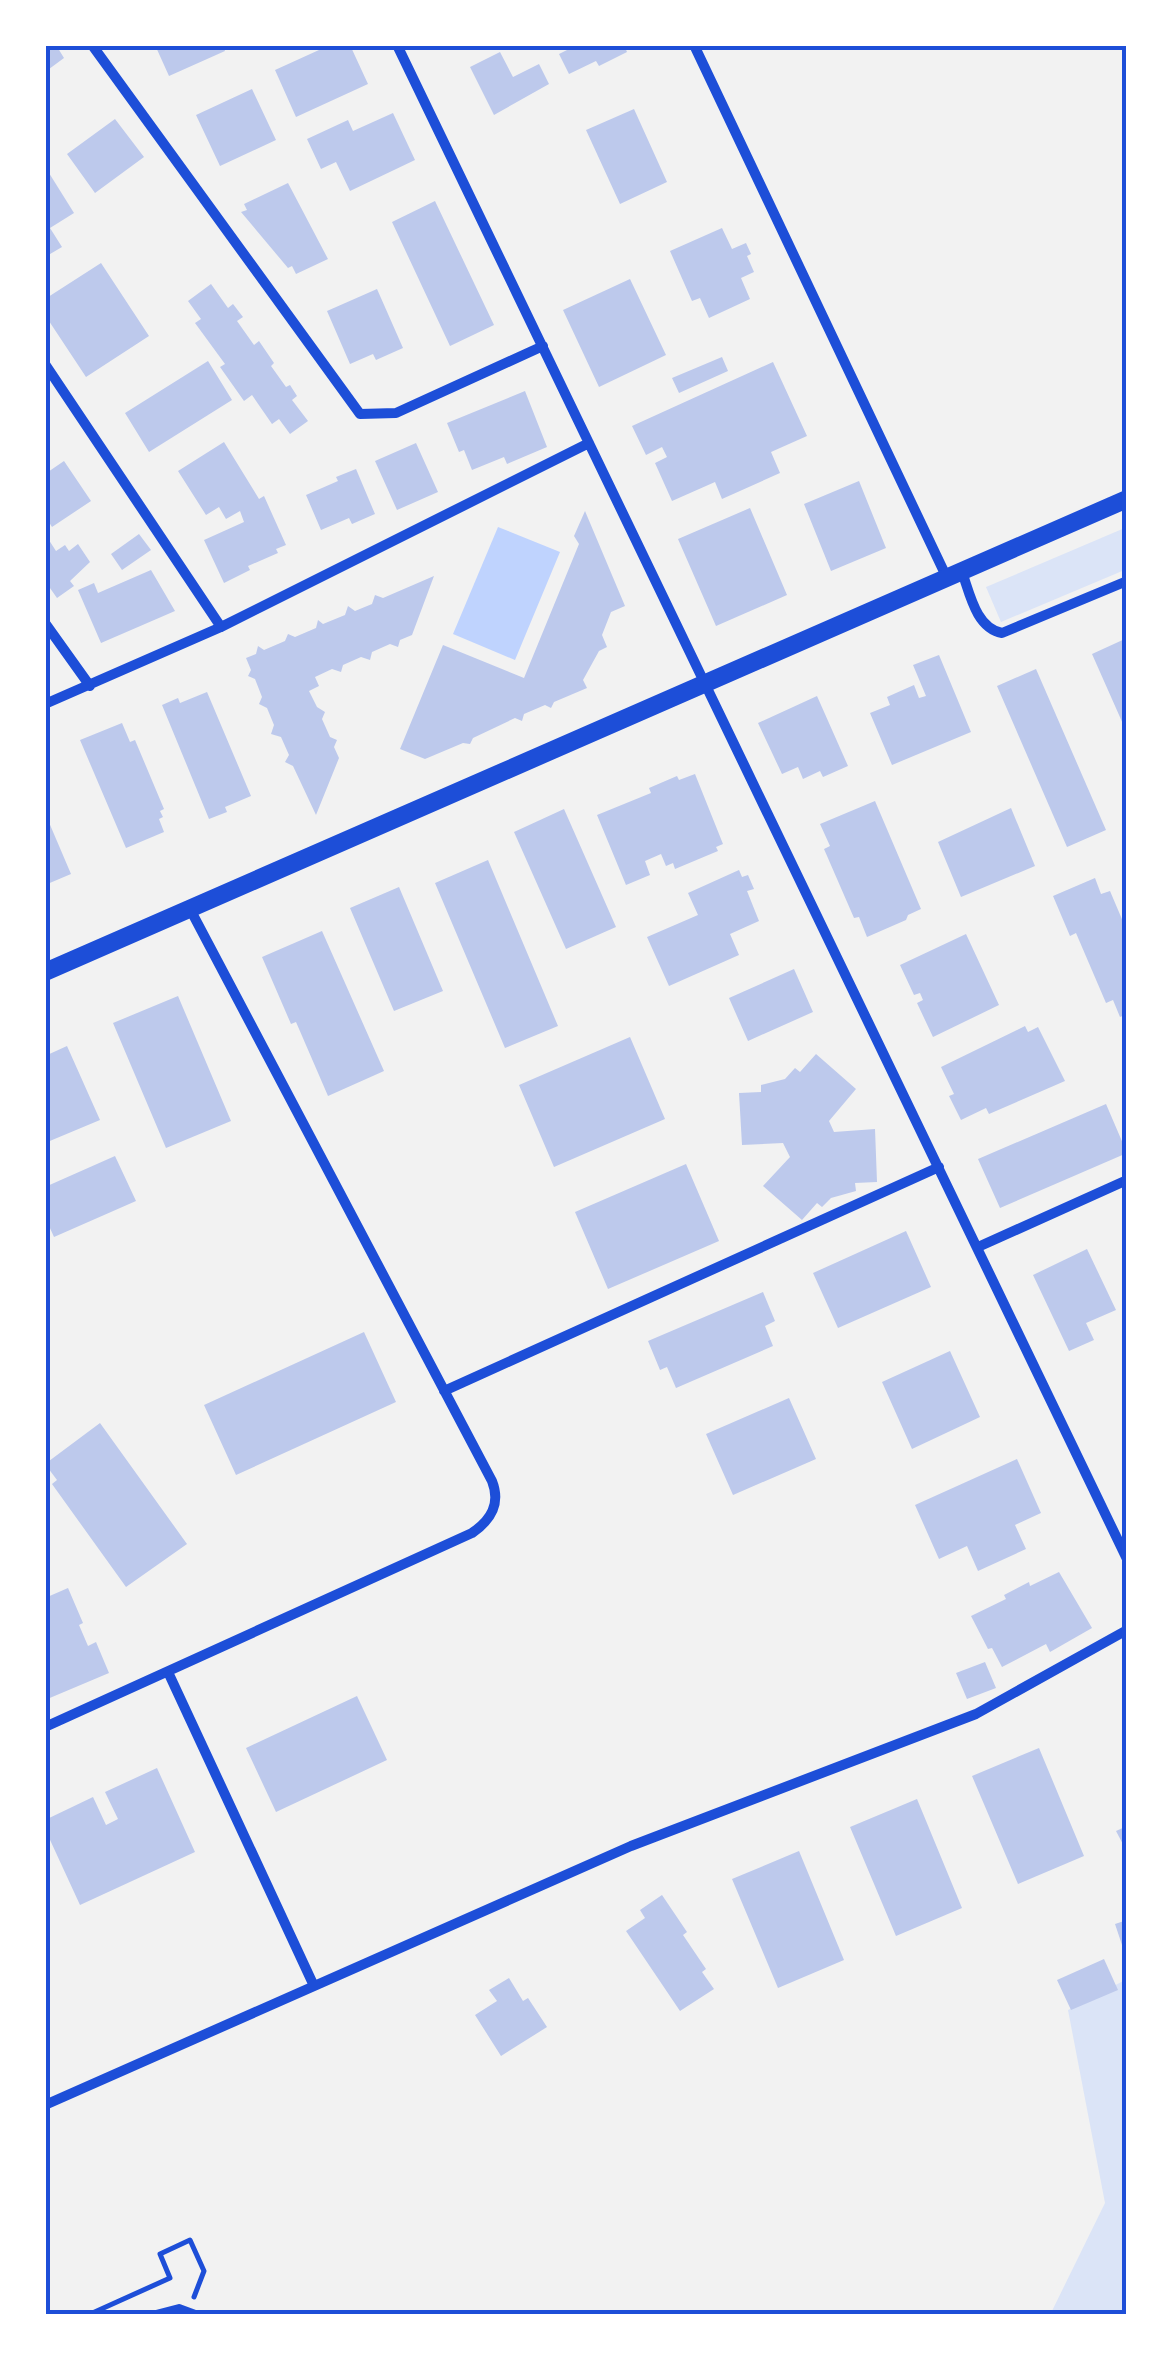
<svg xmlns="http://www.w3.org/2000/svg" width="1172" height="2360" viewBox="0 0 1172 2360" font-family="Arial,sans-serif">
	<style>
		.green { fill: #dbe4f7 }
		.water { fill: #bfd3fe }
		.building { fill: #bdc9ec }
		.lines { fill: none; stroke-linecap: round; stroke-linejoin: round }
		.path { stroke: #1d4ed8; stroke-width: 5 }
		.service { stroke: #1d4ed8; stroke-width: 8 }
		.minor { stroke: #1d4ed8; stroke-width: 10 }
		.tertiary { stroke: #1d4ed8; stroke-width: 18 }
		.neatline { fill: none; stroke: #1d4ed8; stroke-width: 4 }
	</style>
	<rect width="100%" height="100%" fill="#f2f2f2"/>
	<path class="green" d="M1127 527V569L1001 622 986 587Z
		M1127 1979V2315H1050L1105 2203 1068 2010Z"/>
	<path class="water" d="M498 527 560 552 515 660 453 634Z"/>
	<path class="building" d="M45 45H56L64 58 45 72Z
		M155 45H223L225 51 169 76Z
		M330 45H350L368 84 296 117 275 70Z
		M577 45H624L627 52 599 66 596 61 569 74 559 54Z
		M500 52 513 77 539 64 549 84 494 115 470 67Z
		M252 89 276 140 220 166 196 115Z
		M634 109 667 182 620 204 586 130Z
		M393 113 415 160 350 191 336 162 321 169 307 139 348 120 353 131Z
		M115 119 144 157 95 193 67 154Z
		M49 173 74 213 50 228 62 247 45 257V176Z
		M288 183 328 259 296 274 292 266 288 268 241 212 247 210 244 204Z
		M435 201 494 325 450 346 392 222Z
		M722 228 732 249 746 243 751 254 747 256 754 272 741 278 750 299 709 318 700 298 692 301 670 251Z
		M101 263 149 336 86 377 45 315V299Z
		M630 279 666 355 599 387 563 310Z
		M211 284 228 308 233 304 243 317 237 321 254 345 259 341 274 363 271 366 286 387 290 385 297 396 292 400 308 421 290 434 279 419 272 424 252 395 244 401 220 367 225 364 195 323 201 319 188 301Z
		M377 289 403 348 376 360 373 354 350 364 327 311Z
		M722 357 728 371 679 393 672 378Z
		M208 361 232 400 149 452 125 413Z
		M773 362 807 436 771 452 780 473 722 499 715 482 672 501 655 463 667 457 662 447 646 455 632 426Z
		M525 391 547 447 507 464 504 457 472 470 464 450 459 452 447 423Z
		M224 442 259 499 264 496 286 545 276 549 278 553 248 566 250 570 224 583 204 540 244 522 240 511 226 519 219 507 206 515 178 471Z
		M416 443 438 492 397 510 375 461Z
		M64 461 91 501 52 527 45 516V474Z
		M356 469 375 514 352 524 349 518 321 530 306 495 338 481 336 477Z
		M859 481 886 548 831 571 804 504Z
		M750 508 787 595 716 626 678 539Z
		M585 511 625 606 611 612 602 635 607 647 599 651 583 680 587 688 554 702 551 708 545 705 524 714 522 721 515 718 473 738 470 744 463 743 425 759 400 749 443 645 524 678 579 544 574 536Z
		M45 534 56 551 65 545 69 551 78 544 90 562 70 581 74 586 57 598 45 581Z
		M139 534 151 550 122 570 111 554Z
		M151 570 175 611 101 643 78 590 94 583 98 593Z
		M434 576 412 635 400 640 398 647 390 644 372 652 370 660 361 657 343 665 341 672 332 669 315 677 319 686 309 691 317 707 325 712 322 719 330 737 337 740 334 747 339 758 316 815 293 766 285 762 289 755 281 737 271 734 274 725 267 708 259 704 262 697 255 679 248 676 251 670 246 658 256 654 258 646 264 650 285 641 288 634 295 637 316 628 318 620 323 624 345 615 348 606 355 611 372 604 375 595 383 598Z
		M1127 638V733L1092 654Z
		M939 655 971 732 892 765 870 713 890 705 887 697 914 685 919 698 926 696 913 665Z
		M1036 669 1106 830 1067 847 997 686Z
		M207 692 251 796 225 807 227 812 209 819 162 705 178 698 180 703Z
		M817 696 848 766 823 777 820 771 803 779 798 767 782 774 758 723Z
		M122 723 130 742 135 740 164 809 160 811 163 817 159 819 164 832 126 848 80 740Z
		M695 774 723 844 716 847 718 851 675 869 673 863 666 866 661 854 645 861 650 875 626 885 597 815 651 793 649 788 677 776 679 780Z
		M875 801 921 909 908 915 906 920 867 937 859 917 854 918 824 849 830 846 820 824Z
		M1011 808 1035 866 961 897 938 842Z
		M564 809 616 927 566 949 514 832Z
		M45 813 71 874 45 885Z
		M488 860 558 1026 505 1048 435 883Z
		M739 870 742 877 748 875 754 889 747 891 759 921 730 934 739 955 669 986 647 937 698 915 688 893Z
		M1095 878 1101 894 1110 891 1127 931V1014L1120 1017 1113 1000 1106 1003 1076 933 1070 936 1053 896Z
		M399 887 443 991 394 1011 350 908Z
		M322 931 384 1071 328 1096 296 1022 291 1024 262 957Z
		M966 934 999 1005 933 1037 917 1003 923 1000 920 993 914 995 900 965Z
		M794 969 813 1012 748 1041 729 998Z
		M178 996 231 1121 166 1148 113 1023Z
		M1025 1026 1028 1032 1038 1027 1065 1081 989 1114 986 1108 961 1120 949 1096 954 1094 941 1067Z
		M630 1037 665 1119 554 1167 519 1085Z
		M67 1046 100 1120 45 1143V1056Z
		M816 1054 856 1089 829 1121 834 1132 875 1129 877 1182 855 1183 856 1191 831 1198 822 1207 817 1203 802 1220 763 1186 790 1157 783 1143 742 1145 739 1093 761 1092V1085L785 1079 795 1068 800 1072Z
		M1106 1104 1127 1153 1000 1208 978 1159Z
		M115 1156 136 1201 54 1237 45 1217V1187Z
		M686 1164 719 1241 608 1289 575 1212Z
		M906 1231 931 1287 838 1328 813 1273Z
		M1087 1249 1116 1310 1086 1323 1094 1340 1069 1351 1033 1275Z
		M763 1292 775 1321 765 1326 773 1346 676 1388 667 1367 660 1370 648 1341Z
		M364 1332 396 1402 236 1475 204 1405Z
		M950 1351 980 1417 912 1449 882 1382Z
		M789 1398 816 1459 733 1495 706 1434Z
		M100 1423 187 1544 126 1587 52 1484 57 1480 45 1464Z
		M1017 1459 1041 1513 1015 1525 1026 1549 978 1571 967 1546 939 1559 915 1505Z
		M1059 1572 1092 1628 1050 1652 1046 1644 1002 1667 992 1648 988 1649 971 1616 1006 1599 1004 1595 1029 1582 1030 1586Z
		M68 1588 83 1623 79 1625 88 1646 96 1642 109 1673 45 1700V1598Z
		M985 1662 996 1688 967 1699 956 1673Z
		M357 1696 387 1760 276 1812 246 1748Z
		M1039 1748 1084 1856 1018 1884 972 1776Z
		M157 1768 195 1852 80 1905 45 1829V1820L93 1797 106 1825 118 1819 105 1792Z
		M917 1799 962 1908 896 1936 850 1827Z
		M1127 1826V1852L1116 1831Z
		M799 1851 844 1960 778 1988 732 1879Z
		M662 1895 687 1932 683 1935 706 1969 702 1972 714 1989 680 2011 626 1931 645 1918 640 1910Z
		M1127 1920V1943L1122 1945 1115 1924Z
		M1104 1959 1118 1990 1071 2010 1057 1980Z
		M509 1978 523 2001 528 1998 547 2027 501 2056 475 2015 497 2001 489 1990Z"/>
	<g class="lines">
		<path class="path" d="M88 2315 170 2278 160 2254 190 2240 204 2271 194 2297"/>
		<path class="service" d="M152 2315 179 2308 198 2315"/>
		<path class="minor" d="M92 45 360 414 396 413 543 346
			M397 45 1127 1559
			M694 45 947 578
			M45 364 221 627
			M962 572C970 594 976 628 1002 633L1127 581
			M45 623 90 686
			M45 704 221 627 589 443
			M978 1247 1127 1180
			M444 1391 939 1167
			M168 1672 314 1986
			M45 1727 472 1533C491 1520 501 1504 492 1481L190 909
			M45 2105 631 1846 976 1714 1127 1630"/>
		<path class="tertiary" d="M45 972 1127 499"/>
	</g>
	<rect width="1172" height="2360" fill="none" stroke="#ffffff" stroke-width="95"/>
	<rect x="48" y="48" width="1076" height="2264" class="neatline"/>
</svg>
